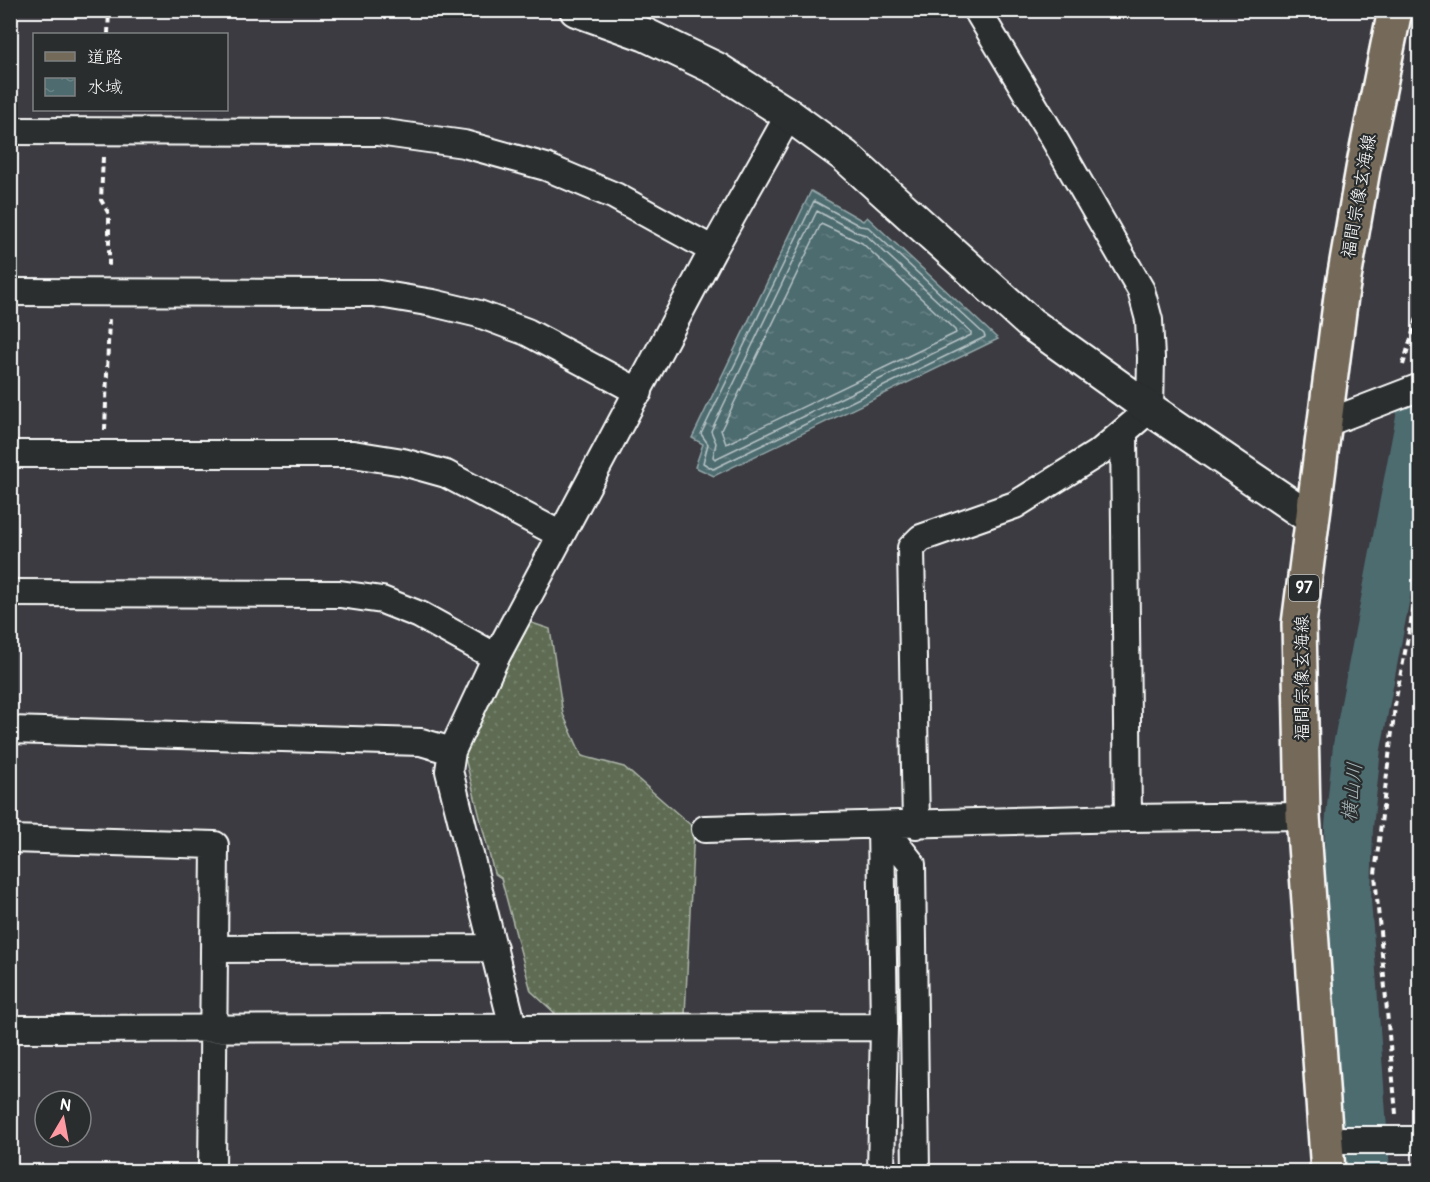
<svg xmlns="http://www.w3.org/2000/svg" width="1430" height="1182" viewBox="0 0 1430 1182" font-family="Pangolin,'Klee One',sans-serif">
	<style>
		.grass { fill: url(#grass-dots); stroke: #aeb6a9; stroke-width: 1.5 }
		.water { fill: url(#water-ripples); stroke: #95a7a9; stroke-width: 1.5 }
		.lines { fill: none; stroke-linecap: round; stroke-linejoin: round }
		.shore { stroke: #b8c4c6; stroke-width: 1.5 }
		.river { stroke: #4e6c70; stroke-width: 48 }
		.minor-casing { stroke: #fff; stroke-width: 30 }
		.tertiary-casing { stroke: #fff; stroke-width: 36 }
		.primary-casing { stroke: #fff; stroke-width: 38 }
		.path { stroke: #fff; stroke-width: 4; stroke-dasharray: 6 4.5; stroke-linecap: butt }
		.minor { stroke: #2a2d2e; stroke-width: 26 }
		.tertiary { stroke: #2a2d2e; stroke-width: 32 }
		.primary { stroke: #746a5a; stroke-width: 33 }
		.labels { text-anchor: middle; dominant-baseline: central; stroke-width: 4.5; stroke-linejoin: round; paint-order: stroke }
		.shield { fill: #2a2d2e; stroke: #bfc0c0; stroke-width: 1.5 }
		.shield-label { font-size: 16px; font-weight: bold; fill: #fff }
		.street-label { font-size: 18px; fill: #fff; stroke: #2a2d2e }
		.water-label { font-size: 20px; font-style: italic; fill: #a6b6b8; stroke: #2a2d2e }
	</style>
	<defs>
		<pattern id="grass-dots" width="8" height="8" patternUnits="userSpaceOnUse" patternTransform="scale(1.5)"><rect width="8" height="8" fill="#5e6c53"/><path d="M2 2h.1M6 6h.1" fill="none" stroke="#76826d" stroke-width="1.8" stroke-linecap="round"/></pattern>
		<pattern id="water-ripples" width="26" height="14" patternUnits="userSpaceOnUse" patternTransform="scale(1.5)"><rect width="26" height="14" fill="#4e6c70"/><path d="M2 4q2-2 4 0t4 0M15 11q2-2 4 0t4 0" fill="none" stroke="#698285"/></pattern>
	</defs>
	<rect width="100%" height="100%" fill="#3b3b41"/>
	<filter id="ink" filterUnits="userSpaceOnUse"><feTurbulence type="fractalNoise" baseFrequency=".0167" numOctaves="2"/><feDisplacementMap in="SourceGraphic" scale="12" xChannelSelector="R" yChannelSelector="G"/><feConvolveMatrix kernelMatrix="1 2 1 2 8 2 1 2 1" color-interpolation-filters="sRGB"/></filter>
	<g filter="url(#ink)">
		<path class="grass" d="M529 622 550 629 563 714 582 756 624 767 694 828 685 1015H557L531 991 501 878 494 873 463 750Z"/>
		<path class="water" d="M811 191 863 221 867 217 998 339 714 476 695 467 703 444 692 438Z"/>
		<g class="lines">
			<path class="shore" d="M814 201 860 226 868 227 984 334 985 337 713 469 703 463 708 444 701 434Z
				M817 211 856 232 866 235 971 332V335L715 459 713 457 716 443 711 431Z
				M821 224 862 243 955 330 956 333 726 444 721 430Z"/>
			<path class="river" d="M1366 1172 1347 901 1349 827 1357 747 1420 418"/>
			<g class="minor-casing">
				<path id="minor" d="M10 131 378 132 464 144 546 167 615 196 713 250
					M10 292 373 293 433 303 479 314 527 332 639 392
					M1324 424 1420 387
					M1124 432 1128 818
					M10 454H353L403 462 446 474 561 535
					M10 593 340 594 382 600 420 615 496 657
					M10 730 421 742 452 751
					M881 825 912 864 916 1172
					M881 825 884 1027 881 1172
					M916 825 911 548 921 538 1015 505 1101 451 1150 409 1151 358 1149 320 1141 290 1053 137 977 10
					M705 829 1128 818 1303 816
					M10 839 215 845 212 1172
					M214 949 494 948
					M513 1027 449 771 452 751 496 657 713 250 789 115
					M10 1029 884 1027
					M1326 1140H1420"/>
			</g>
			<g class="tertiary-casing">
				<path id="tertiary" d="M576 10 646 35 717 69 789 115 845 156 1030 323 1150 409 1312 519"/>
			</g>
			<g class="primary-casing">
				<path id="primary" d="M1328 1172 1303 816 1299 624 1341 296 1363 169 1395 10"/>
			</g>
			<path class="path" d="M108 34 109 10
				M103 157 101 200 109 214V268
				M1403 365 1420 308
				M105 430 109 317
				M1396 1114 1375 874 1396 698 1420 576"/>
			<use href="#minor" class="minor"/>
			<use href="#tertiary" class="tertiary"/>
			<use href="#primary" class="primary"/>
		</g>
	</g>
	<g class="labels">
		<rect class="shield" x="1289" y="575" width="30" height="26" rx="4.5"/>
		<g class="shield-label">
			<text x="1304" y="588">97</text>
		</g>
		<g class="street-label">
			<text transform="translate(1359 196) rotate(-80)">福間宗像玄海線</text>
			<text transform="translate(1302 678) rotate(-90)">福間宗像玄海線</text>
		</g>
		<g class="water-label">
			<text transform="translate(1352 792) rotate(-84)">横山川</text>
		</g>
	</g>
	<rect width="1430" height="1182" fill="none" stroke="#2a2d2e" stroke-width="36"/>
	<rect x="18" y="18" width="1394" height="1146" fill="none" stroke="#fff" stroke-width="2" filter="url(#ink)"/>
	<rect x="33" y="33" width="195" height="78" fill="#2a2d2e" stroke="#7f8182" stroke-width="1.5"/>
	<rect x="45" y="52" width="30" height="9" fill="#746a5a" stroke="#7f8182" stroke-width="1.5"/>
	<text x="87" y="63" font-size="18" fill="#ffffff">道路</text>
	<rect x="45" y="78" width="30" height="18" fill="url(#water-ripples)" stroke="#7f8182" stroke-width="1.5"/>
	<text x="87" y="93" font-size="18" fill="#ffffff">水域</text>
	<g transform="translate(63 1119) rotate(10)"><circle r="28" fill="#2a2d2e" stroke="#7f8182" stroke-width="1.5"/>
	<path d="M0-4.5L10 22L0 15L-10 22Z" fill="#ff9aa2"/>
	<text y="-9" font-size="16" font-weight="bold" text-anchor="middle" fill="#ffffff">N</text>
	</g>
</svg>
